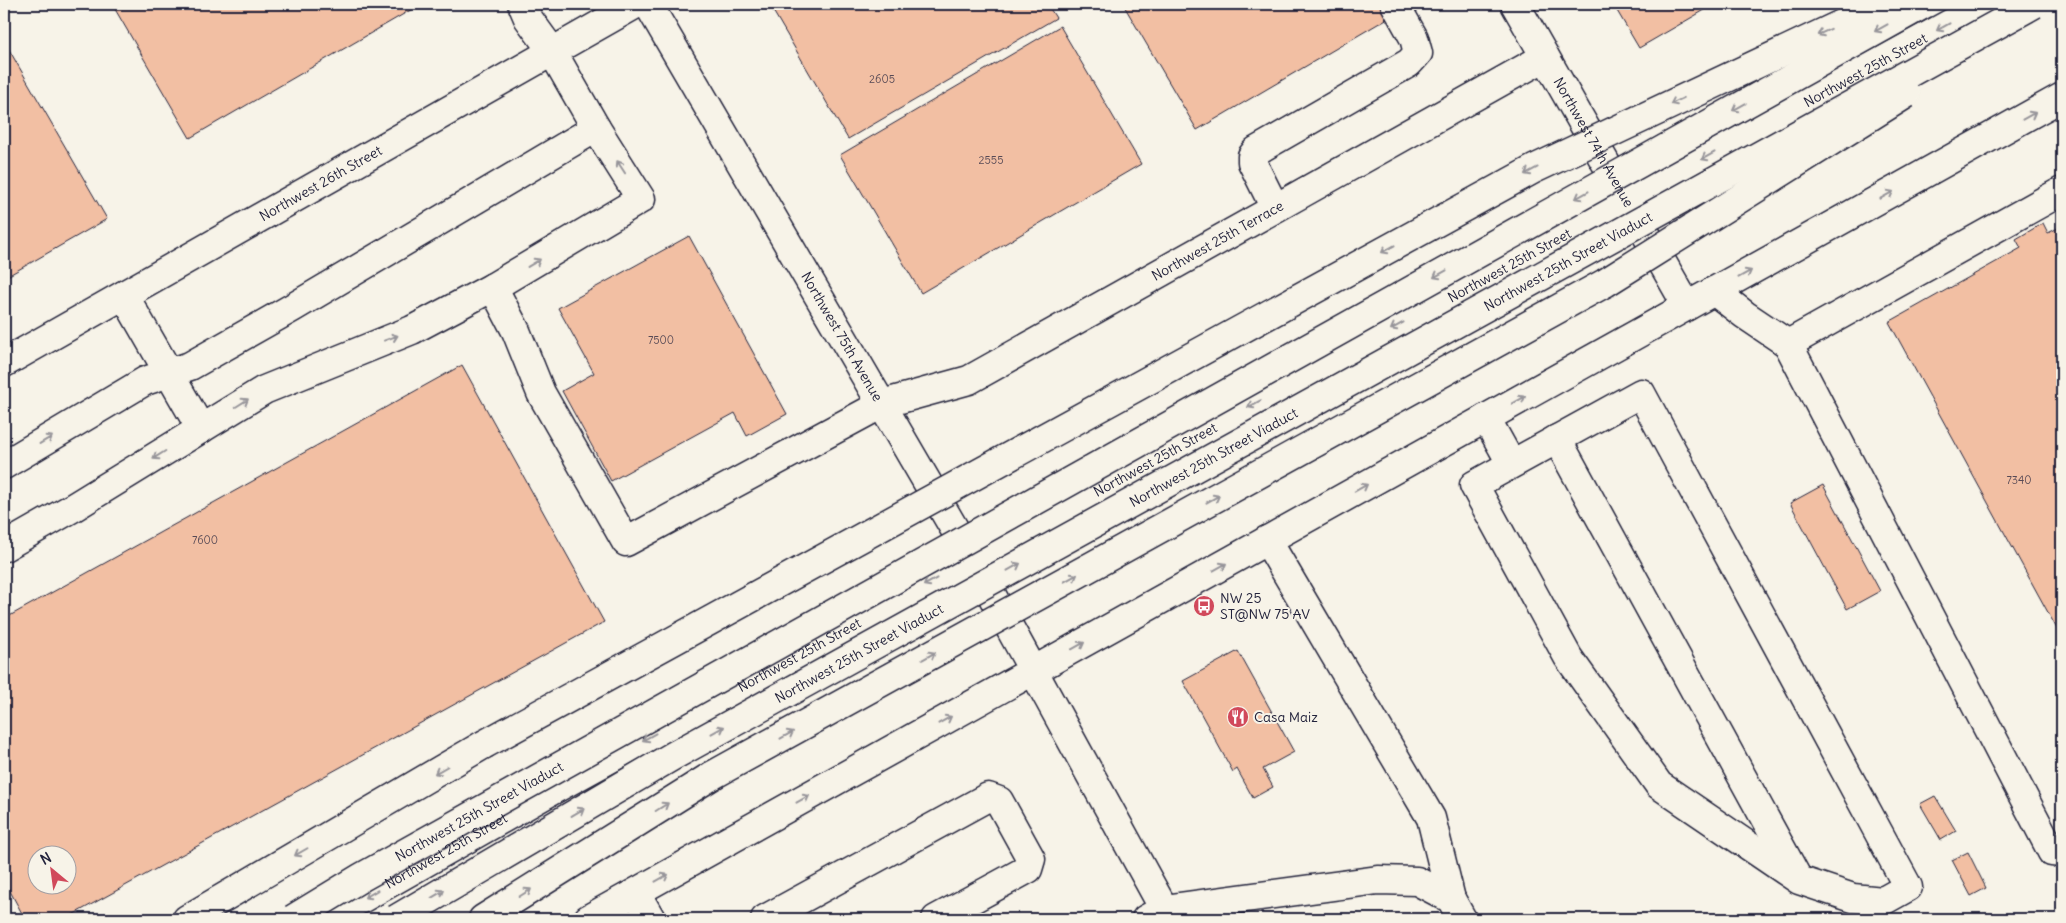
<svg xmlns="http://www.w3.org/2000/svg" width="2066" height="923" viewBox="0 0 2066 923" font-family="Delius,sans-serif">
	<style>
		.building { fill: #f2bfa3; stroke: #22223b; fill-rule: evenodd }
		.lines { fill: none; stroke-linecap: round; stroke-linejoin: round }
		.minor-casing { stroke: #22223b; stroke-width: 31 }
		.major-casing { stroke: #22223b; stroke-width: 31 }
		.highway-casing { stroke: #22223b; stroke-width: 31 }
		.minor { stroke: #f7f3e8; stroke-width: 28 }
		.major { stroke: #f7f3e8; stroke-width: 28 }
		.highway { stroke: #f7f3e8; stroke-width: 28 }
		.major-bridge-casing { stroke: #22223b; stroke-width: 31; stroke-linecap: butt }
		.highway-bridge-casing { stroke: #22223b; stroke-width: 31; stroke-linecap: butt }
		.major-bridge { stroke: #f7f3e8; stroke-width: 28 }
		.highway-bridge { stroke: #f7f3e8; stroke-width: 28 }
		.oneway { stroke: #97959a }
		.labels { text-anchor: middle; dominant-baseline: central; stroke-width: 4; stroke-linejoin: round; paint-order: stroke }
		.number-label { font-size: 11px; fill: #564955 }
		.street-label { font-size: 14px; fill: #22223b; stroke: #f7f3e8 }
		.poi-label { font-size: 14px; fill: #22223b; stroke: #f7f3e8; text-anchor: start }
	</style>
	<rect width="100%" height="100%" fill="#f7f3e8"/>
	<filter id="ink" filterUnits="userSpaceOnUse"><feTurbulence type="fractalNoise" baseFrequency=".02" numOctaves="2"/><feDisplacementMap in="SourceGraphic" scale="10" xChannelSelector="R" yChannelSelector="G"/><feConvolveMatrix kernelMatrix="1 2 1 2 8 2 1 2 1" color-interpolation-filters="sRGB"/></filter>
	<g filter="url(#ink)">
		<path class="building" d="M112 4H421L190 138Z
			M769 4H1047L1056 18 848 139Z
			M1123 4H1380L1388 18 1197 130Z
			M1613 4H1715L1639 48Z
			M1060 26 1141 164 921 293 840 155Z
			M4 41 107 219 4 278Z
			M2043 223 2048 233 2062 226V638L1889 322 2021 248 2016 239Z
			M689 236 787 414 747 436 735 413 611 481 562 391 594 373 558 308Z
			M462 365 604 622 65 919H25L4 880V619ZM38 856H68V886H38Z
			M1823 485 1880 591 1847 609 1790 503Z
			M1238 651 1294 752 1263 769 1273 787 1253 798 1237 769 1233 772 1183 681Z
			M1935 796 1956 831 1941 840 1920 804Z
			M1968 852 1986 888 1971 896 1952 860Z"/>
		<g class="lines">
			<g class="minor-casing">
				<g id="minor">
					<path d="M522 4 528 18 552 51 596 128"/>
					<path id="s1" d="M648 4 972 559 1164 909"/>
					<path id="s2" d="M1515 4 1687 306"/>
					<path d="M1275 208 1252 162V156L1256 151 1409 63 1418 53 1414 38 1395 4"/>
					<path id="s3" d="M493 287 516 331 541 393 626 542 882 404 969 380 1545 57"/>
					<path d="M1714 291 1745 315 1788 344 2052 852 2062 853"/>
					<path d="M124 295 201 429"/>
					<path d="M1788 344 2062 191"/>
					<path id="s4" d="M4 363 636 4"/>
					<path d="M1641 393 1908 887 1883 901 1853 898 1799 880 1659 785 1568 657 1474 485Z"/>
					<path d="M1486 418 1511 463"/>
					<path d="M1557 439 1797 877"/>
					<path d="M4 465 145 381 190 366 292 308 596 128 641 199 493 287 412 330 264 390 74 507 4 547"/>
					<path d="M1267 540 1431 818 1451 899"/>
					<path d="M636 893 651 919"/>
					<path d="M765 919 988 797 999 801 1031 859 1028 869 936 919"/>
					<path d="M1146 919 1164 909 1378 880 1417 881 1451 899 1462 919"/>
				</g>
			</g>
			<g class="major-casing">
				<g id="major">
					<path id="s5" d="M326 919 551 791 1986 4"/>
					<path d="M483 919 713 775"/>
					<path d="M588 919 2062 97"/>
				</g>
			</g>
			<g class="highway-casing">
				<path id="highway" d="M187 919 483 745"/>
			</g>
			<use href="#minor" class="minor"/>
			<use href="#major" class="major"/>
			<use href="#highway" class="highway"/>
			<g class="major-bridge-casing">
				<g id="major-bridge">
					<path d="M713 775 1605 283 1906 94"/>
					<path id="s6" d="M293 919 362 877 1924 4"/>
					<path id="s7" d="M396 919 673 756 2034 4"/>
				</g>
			</g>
			<g class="highway-bridge-casing">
				<path id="highway-bridge" d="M483 745 1534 169 1884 4"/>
			</g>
			<use href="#major-bridge" class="major-bridge"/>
			<use href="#highway-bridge" class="highway-bridge"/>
		</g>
		<defs><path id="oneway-shaft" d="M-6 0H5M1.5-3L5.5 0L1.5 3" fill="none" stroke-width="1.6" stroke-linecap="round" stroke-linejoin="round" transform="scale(1.25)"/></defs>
		<g class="oneway">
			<use href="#oneway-shaft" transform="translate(1943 27) rotate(151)"/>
			<use href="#oneway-shaft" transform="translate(1881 28) rotate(151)"/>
			<use href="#oneway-shaft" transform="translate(1824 32) rotate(155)"/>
			<use href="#oneway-shaft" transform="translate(1677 101) rotate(155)"/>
			<use href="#oneway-shaft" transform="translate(1739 107) rotate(151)"/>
			<use href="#oneway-shaft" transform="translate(2029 116) rotate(-29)"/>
			<use href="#oneway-shaft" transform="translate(1708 156) rotate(151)"/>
			<use href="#oneway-shaft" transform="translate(621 167) rotate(-123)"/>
			<use href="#oneway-shaft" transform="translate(1531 171) rotate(152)"/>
			<use href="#oneway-shaft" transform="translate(1582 195) rotate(151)"/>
			<use href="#oneway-shaft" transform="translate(1887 195) rotate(-29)"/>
			<use href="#oneway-shaft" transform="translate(1388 249) rotate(151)"/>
			<use href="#oneway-shaft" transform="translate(534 263) rotate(-31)"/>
			<use href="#oneway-shaft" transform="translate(1440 274) rotate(151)"/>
			<use href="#oneway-shaft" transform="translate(1745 274) rotate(-29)"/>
			<use href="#oneway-shaft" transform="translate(1397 326) rotate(151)"/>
			<use href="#oneway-shaft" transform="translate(391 338) rotate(-20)"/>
			<use href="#oneway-shaft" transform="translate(1519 400) rotate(-29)"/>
			<use href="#oneway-shaft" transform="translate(242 403) rotate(-32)"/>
			<use href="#oneway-shaft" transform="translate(1254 404) rotate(151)"/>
			<use href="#oneway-shaft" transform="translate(46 440) rotate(-31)"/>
			<use href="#oneway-shaft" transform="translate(159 455) rotate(148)"/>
			<use href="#oneway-shaft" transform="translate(1361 488) rotate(-29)"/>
			<use href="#oneway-shaft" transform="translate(1213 499) rotate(-29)"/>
			<use href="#oneway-shaft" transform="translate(1014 567) rotate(-29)"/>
			<use href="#oneway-shaft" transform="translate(1220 567) rotate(-29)"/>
			<use href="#oneway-shaft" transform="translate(1071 578) rotate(-29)"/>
			<use href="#oneway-shaft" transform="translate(930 582) rotate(151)"/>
			<use href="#oneway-shaft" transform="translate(1078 646) rotate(-29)"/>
			<use href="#oneway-shaft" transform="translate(929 656) rotate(-29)"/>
			<use href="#oneway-shaft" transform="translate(945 720) rotate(-29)"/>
			<use href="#oneway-shaft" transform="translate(718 730) rotate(-29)"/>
			<use href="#oneway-shaft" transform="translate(787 735) rotate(-29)"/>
			<use href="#oneway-shaft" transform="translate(649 737) rotate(151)"/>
			<use href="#oneway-shaft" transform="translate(441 770) rotate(150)"/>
			<use href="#oneway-shaft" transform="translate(803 799) rotate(-29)"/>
			<use href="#oneway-shaft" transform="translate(662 807) rotate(-32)"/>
			<use href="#oneway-shaft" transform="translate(578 812) rotate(-31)"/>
			<use href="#oneway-shaft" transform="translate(301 852) rotate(150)"/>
			<use href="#oneway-shaft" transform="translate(662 878) rotate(-29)"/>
			<use href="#oneway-shaft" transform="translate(525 893) rotate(-32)"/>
			<use href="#oneway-shaft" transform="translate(371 894) rotate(150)"/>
			<use href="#oneway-shaft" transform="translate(438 894) rotate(-31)"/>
		</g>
	</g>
	<defs>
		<g id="bus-disc" transform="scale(1.125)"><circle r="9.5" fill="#d1495b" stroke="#f7f3e8"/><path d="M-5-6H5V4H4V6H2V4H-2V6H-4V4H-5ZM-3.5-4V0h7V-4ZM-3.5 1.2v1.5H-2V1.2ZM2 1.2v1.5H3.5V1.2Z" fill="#fff"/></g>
		<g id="restaurant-disc" transform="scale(1.125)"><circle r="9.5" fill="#d1495b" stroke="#f7f3e8"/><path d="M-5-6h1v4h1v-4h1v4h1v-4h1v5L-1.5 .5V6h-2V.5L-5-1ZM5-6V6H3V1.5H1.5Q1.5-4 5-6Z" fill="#fff"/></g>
	</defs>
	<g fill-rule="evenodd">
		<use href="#bus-disc" x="1204" y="606"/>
		<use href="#restaurant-disc" x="1238" y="717"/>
	</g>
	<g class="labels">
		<g class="number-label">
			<text x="882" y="79">2605</text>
			<text x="991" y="160">2555</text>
			<text x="661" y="340">7500</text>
			<text x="2019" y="480">7340</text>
			<text x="205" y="540">7600</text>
		</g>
		<g class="street-label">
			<text stroke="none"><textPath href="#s5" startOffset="1758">Northwest 25th Street</textPath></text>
			<text stroke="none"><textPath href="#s2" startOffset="159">Northwest 74th Avenue</textPath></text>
			<text stroke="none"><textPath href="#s4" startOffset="364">Northwest 26th Street</textPath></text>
			<text stroke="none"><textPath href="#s3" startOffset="954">Northwest 25th Terrace</textPath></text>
			<text stroke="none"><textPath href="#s7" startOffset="1344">Northwest 25th Street Viaduct</textPath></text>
			<text stroke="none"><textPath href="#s5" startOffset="1352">Northwest 25th Street</textPath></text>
			<text stroke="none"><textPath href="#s1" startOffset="385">Northwest 75th Avenue</textPath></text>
			<text stroke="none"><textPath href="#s7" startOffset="939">Northwest 25th Street Viaduct</textPath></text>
			<text stroke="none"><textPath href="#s5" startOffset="948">Northwest 25th Street</textPath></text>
			<text stroke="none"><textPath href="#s7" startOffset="534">Northwest 25th Street Viaduct</textPath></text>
			<text stroke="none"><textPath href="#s5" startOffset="542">Northwest 25th Street</textPath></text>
			<text stroke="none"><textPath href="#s6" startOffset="215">Northwest 25th Street Viaduct</textPath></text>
			<text stroke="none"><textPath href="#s5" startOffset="138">Northwest 25th Street</textPath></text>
		</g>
		<g class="poi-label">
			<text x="1220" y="598">NW 25<tspan x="1220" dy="16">ST@NW 75 AV</tspan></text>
			<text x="1254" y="717">Casa Maiz</text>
		</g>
	</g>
	<rect width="2066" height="923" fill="none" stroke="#f7f3e8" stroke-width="20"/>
	<rect x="10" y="10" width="2046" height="903" fill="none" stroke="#22223b" stroke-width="2" filter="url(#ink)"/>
	<g transform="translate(52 870) rotate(331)"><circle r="24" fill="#f7f3e8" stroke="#a29fa3"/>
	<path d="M0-4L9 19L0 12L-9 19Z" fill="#d1495b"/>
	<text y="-8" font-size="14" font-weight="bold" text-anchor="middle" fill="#22223b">N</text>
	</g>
</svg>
